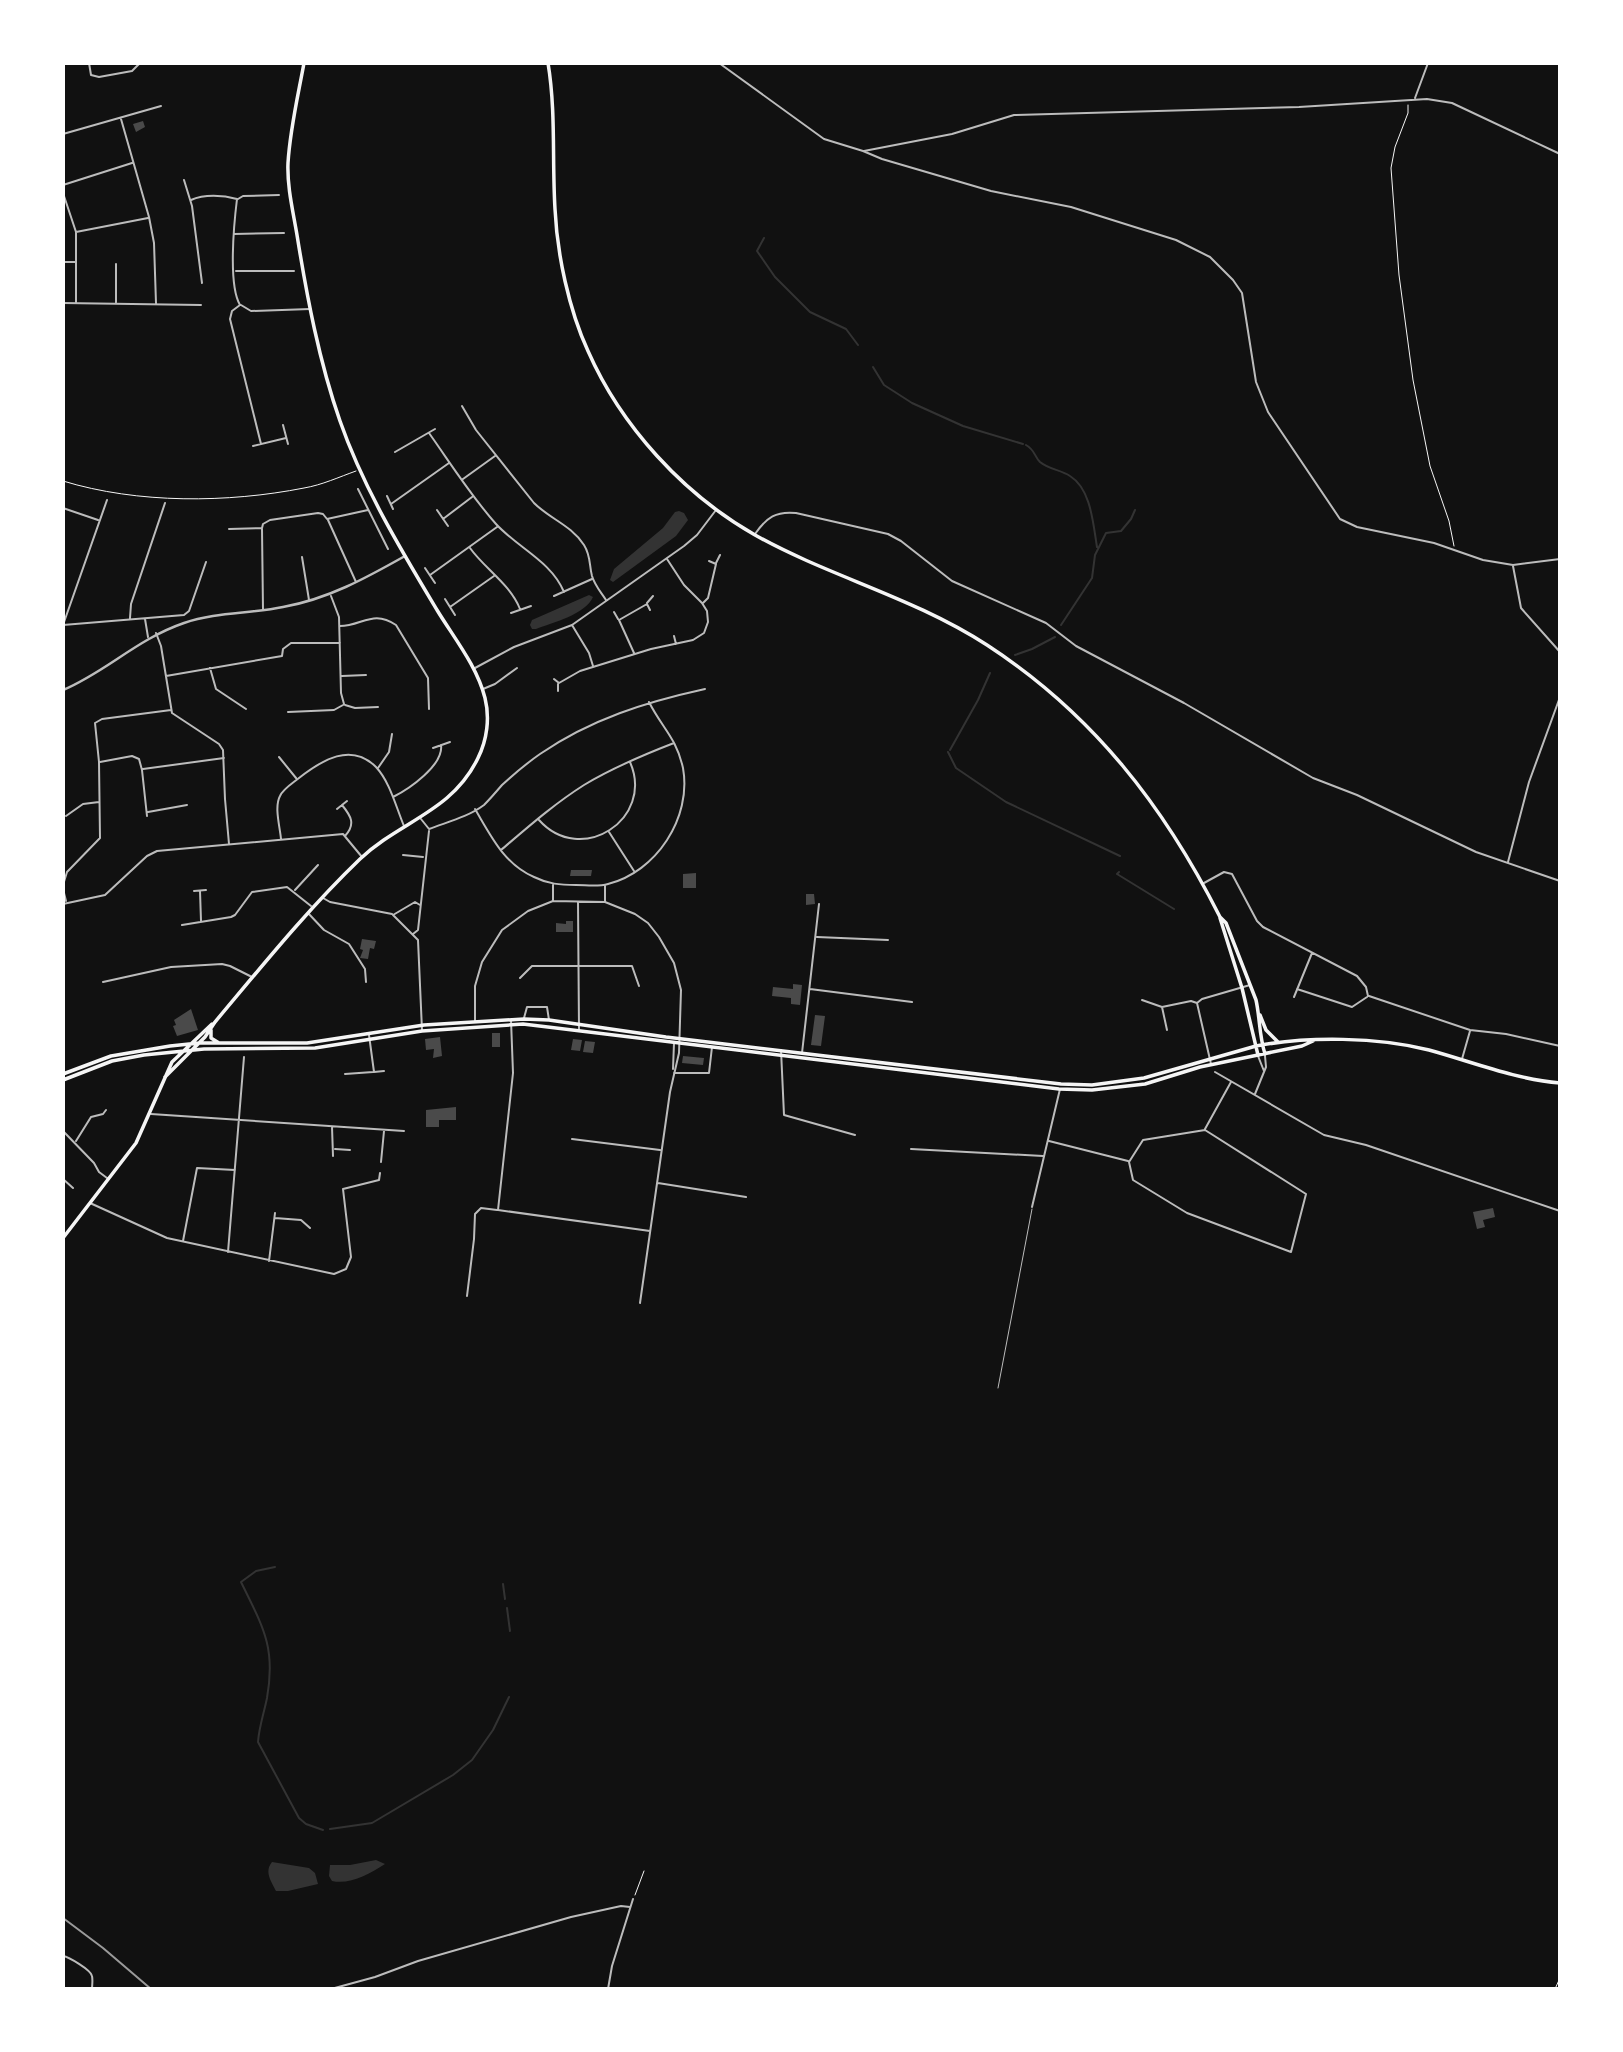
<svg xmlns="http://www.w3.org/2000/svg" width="1623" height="2052" viewBox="0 0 1623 2052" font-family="'Source Sans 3',sans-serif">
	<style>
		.water { fill: #333 }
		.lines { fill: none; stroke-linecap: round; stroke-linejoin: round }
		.stream { stroke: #333; stroke-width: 2 }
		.building { fill: #4a4a4a }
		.path { stroke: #f5f5f5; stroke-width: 1 }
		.service { stroke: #bcbcbc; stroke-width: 1 }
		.minor { stroke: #bcbcbc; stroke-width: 2 }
		.tertiary { stroke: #bcbcbc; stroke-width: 2.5 }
		.primary { stroke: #f5f5f5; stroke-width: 3.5 }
		.trunk { stroke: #f5f5f5; stroke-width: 3.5 }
		.rail { stroke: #9a9a9a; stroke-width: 2 }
	</style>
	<rect width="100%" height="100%" fill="#111"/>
	<path class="water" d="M679 511 684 513 688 520 676 536 613 582 610 580 614 569 663 528 675 512Z
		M589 595 593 597C586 614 552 623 536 629H532L530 625 532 620Z
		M376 1860 385 1864C369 1874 350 1885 332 1881L329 1876 330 1865H350Z
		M272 1862 309 1868 315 1873 318 1884 288 1891H276C271 1881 264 1872 272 1862Z"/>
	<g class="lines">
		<path class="stream" d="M764 238 757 251 775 277 810 312 846 329 858 345
			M873 367 884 385 912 403 963 426 1023 444
			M1026 445C1035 450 1034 456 1040 462 1048 469 1061 470 1070 476 1091 489 1093 523 1097 547
			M1061 625 1092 578 1095 555 1106 533 1121 531 1131 519 1135 510
			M1015 655 1032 649 1055 637
			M950 750 978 700 990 673
			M948 752 956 768 1006 802 1120 856
			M1119 872 1117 874 1174 909
			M275 1567 256 1571 241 1582C263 1627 276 1647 267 1698 264 1713 259 1727 258 1742L299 1818 306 1824 323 1830
			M503 1584 505 1599
			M507 1608 510 1631
			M330 1829 372 1823 453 1775 472 1760 493 1730 509 1697"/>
	</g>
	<path class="building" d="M143 121 145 127 136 132 133 124Z
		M571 870H592L591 876H570Z
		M696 873V888H683V874Z
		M806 894H814L815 904 806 905Z
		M566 921H573V932H556V923L566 924Z
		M362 939 376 941 374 949 370 948 368 959 360 958 363 950 360 949Z
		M793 984 802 985 800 1005 791 1004V998L772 996 773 987 793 989Z
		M191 1009 198 1030 177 1036 173 1026 176 1025 174 1020Z
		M815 1015 825 1016 821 1046 811 1045Z
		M492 1033H500V1047H492Z
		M440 1037 442 1056 433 1058 434 1049 426 1050 425 1039Z
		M573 1039 582 1040 580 1051 571 1050Z
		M585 1041 595 1042 593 1053 583 1052Z
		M683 1056 704 1058 703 1065 682 1063Z
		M456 1107V1120H439V1127H426V1110Z
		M1493 1208 1495 1217 1483 1220 1485 1227 1477 1229 1473 1212Z"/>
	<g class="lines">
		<path class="path" d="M1408 105V113L1395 147 1391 168 1399 275 1413 380 1430 466 1449 521 1454 546
			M63 481C138 504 228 503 304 488 322 485 339 477 356 471
			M635 1895 644 1871
			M1555 1989 1560 1978"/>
		<path class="service" d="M998 1388 1032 1209"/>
		<path class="minor" d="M89 63 91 75 99 77 132 71 140 63
			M719 63 824 139 863 151 882 159 991 191 1071 207 1176 240 1210 257 1233 280 1242 293 1256 382 1268 412 1340 519 1357 527 1434 543 1483 560 1513 565 1560 559
			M1415 98 1428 63
			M121 119 149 217 154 243 156 303
			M63 134 161 106
			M864 151 952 134 1014 115 1299 107 1427 99 1452 103 1560 154
			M184 180 192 206 202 283
			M63 185 132 163
			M63 193 76 232V302
			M237 199C234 223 228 285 240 305
			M238 199 243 196 279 195
			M191 200C204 194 223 195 237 199
			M76 232 148 218
			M234 234 284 233
			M63 262H75
			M236 271H294
			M116 302V264
			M63 303 201 305
			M240 305 232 311 230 319 261 444
			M241 305 251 311 310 309
			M462 406 476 430 534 503C550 519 571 525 584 545 591 556 589 565 592 576 595 586 601 592 606 600
			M283 425 288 444
			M429 433C451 464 471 496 496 524 518 548 551 561 564 592
			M253 446 286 438
			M395 452 435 429
			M463 479 495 456
			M358 489 388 549
			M387 496 393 509
			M107 500 63 625 184 615 189 611 206 562
			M391 504 449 463
			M63 508 98 520
			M437 510 448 526
			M443 519 472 497
			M328 520 356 582
			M229 529 262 528 263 524 270 520 318 513 323 514 327 519 368 510
			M262 529 263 610
			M755 534C767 517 776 511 796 513L888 534 901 541 952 581 1046 623 1076 646 1184 703 1313 778 1357 795 1476 852 1560 881
			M470 548C485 569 510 584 520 609
			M302 557 309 600
			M716 563 720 555
			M1513 566 1521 608 1560 652
			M425 568 435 583
			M430 575 497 527
			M331 596 339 617 341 693 344 704
			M554 596 592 579
			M445 599 455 615
			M647 603 653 596
			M703 603 708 598 716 564 709 561
			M450 607 494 576
			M614 612 618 619
			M511 613 531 606
			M130 618 131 604 165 503
			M145 619 148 637
			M572 625 589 653 593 666
			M340 626C362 626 373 609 396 625L428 678 429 709
			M156 633 161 646 172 713 219 744 223 750 225 799 229 844
			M674 636 676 644
			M634 653 619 620 647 604 650 610
			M210 668 216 689 246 709
			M475 668 514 647 572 625 684 546 697 535 716 510
			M166 676 282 656 283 649 291 643H340
			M342 676 366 675
			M554 679 559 683 580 671 651 649 693 640 704 633 708 622 707 611 702 603 684 585 667 559
			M483 689 495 684 517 668
			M558 691V684
			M345 705 355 708 378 707
			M288 712 334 710 343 705
			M433 748 450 742
			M279 757 296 778
			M100 762 132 756 139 759 142 770 147 816
			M378 768 389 752 392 734
			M143 769 224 758
			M393 797C409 789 444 765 441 745
			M342 805C351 816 356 824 345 836
			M337 809 347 801
			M475 809C491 836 504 864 534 877 548 884 560 885 576 885 586 885 598 887 608 884 656 872 692 818 683 768 676 737 662 728 649 702
			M148 812 187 805
			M66 816 83 804 99 802
			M421 819 429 829C447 822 468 817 484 805 490 799 496 792 502 785 514 774 527 763 540 754 591 719 646 702 705 689
			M539 820C581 867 655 819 630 762
			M609 832 634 871
			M281 839C280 827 274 807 280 796 283 789 293 783 299 778 322 760 351 742 376 767 390 782 396 807 404 826
			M501 850C528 827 554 804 584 785 612 768 643 755 674 743
			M403 855 423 857
			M1508 862 1529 782 1560 697
			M1204 883 1224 872 1232 874 1257 921 1263 927 1357 976 1366 987 1368 996
			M63 885 67 872 100 838 99 762 95 723 102 719 171 710
			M63 889 66 901
			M295 890 318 865
			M194 891 206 890
			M200 891 201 921
			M323 898 330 902 392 914
			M553 900V885
			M605 901V886
			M578 902 579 1029
			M63 904 105 895 147 856 157 851 343 834 362 857
			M420 905 415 902 393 915 418 940 422 1030
			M308 913 324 930 349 944 365 969 366 982
			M182 925 231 917 235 915 252 892 287 887 311 906
			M413 934 418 930 429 831
			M817 937 888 940
			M520 978 532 966H632L639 986
			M103 982 171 967 222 964 230 966 252 977
			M810 989 912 1002
			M1297 989 1352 1007 1367 997
			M1369 996 1470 1030 1506 1034 1560 1046
			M1294 997 1312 953
			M1142 1000 1162 1007 1191 1001 1197 1003 1211 1064
			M1197 1003 1202 999 1250 985
			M1162 1007 1167 1030
			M524 1018 527 1007H547L549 1020
			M511 1020 513 1073 498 1210 650 1231
			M475 1021V986L482 962 502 930 528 911 553 901 605 902 635 914 648 923 659 937 674 963 681 990 679 1053 670 1092 640 1303
			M369 1035 374 1072 384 1071
			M781 1050 784 1115 855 1135
			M802 1053 819 904
			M1258 1056 1264 1071
			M1462 1059 1470 1031
			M673 1069 674 1043
			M1215 1072 1324 1135 1366 1145 1560 1211
			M674 1073H709L712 1047
			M345 1074 373 1072
			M1255 1094 1266 1067 1265 1056
			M151 1114 404 1131
			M332 1127 333 1156
			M1205 1129 1231 1082
			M1205 1130 1306 1194 1291 1252 1187 1213 1133 1180 1129 1162 1143 1140Z
			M63 1131 94 1163 99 1172 107 1178
			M572 1139 660 1150
			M76 1141 91 1117 103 1114 106 1110
			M1049 1141 1128 1161
			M335 1149 350 1150
			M911 1149 1043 1156
			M381 1162 384 1131
			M63 1179 73 1188
			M658 1183 746 1197
			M90 1203 167 1238 334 1274 346 1269 351 1257 343 1189 379 1180 380 1173
			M1032 1207 1060 1089
			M275 1218 301 1220 310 1228
			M183 1241 197 1168 235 1170
			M228 1252 244 1057
			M269 1261 275 1213
			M467 1296 474 1239 475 1214 481 1208 497 1210
			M63 1956C69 1957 91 1970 92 1976 93 1981 92 1985 92 1989
			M331 1989 375 1977 418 1961 571 1917 621 1906 630 1907
			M608 1989 612 1966 633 1899"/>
		<path class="tertiary" d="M63 690C106 672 137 639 184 623 216 612 250 614 283 607 328 599 366 578 405 556"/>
		<path class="primary" d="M211 1030V1038L219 1043
			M63 1074 111 1056 170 1046 199 1043H307L424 1025 524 1019 549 1020 666 1037 1061 1084 1092 1085 1144 1078 1256 1046
			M165 1077 205 1037 215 1022C262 966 308 909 360 859 400 821 452 812 478 758 487 740 490 718 485 698 477 666 454 638 437 610 401 550 363 487 340 421 319 361 307 297 297 235 293 211 287 187 288 163 290 129 298 96 304 63
			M63 1080 112 1061 144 1055 204 1049 315 1048 422 1031 523 1024 1059 1089 1092 1090 1145 1084 1200 1067 1258 1055
			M63 1238 136 1143 172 1062 212 1024"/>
		<path class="trunk" d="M548 63C556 111 552 161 555 209 557 254 569 310 588 351 621 426 683 494 755 535 830 577 913 597 987 645 1093 714 1164 806 1220 917L1226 923 1256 1000C1260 1018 1259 1035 1265 1054
			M1220 918 1242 988 1258 1055 1302 1046 1313 1041
			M1260 1015 1266 1030 1278 1042
			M1256 1046C1308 1036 1378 1037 1429 1050 1473 1062 1514 1079 1560 1083"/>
		<path class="rail" d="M63 1918 103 1948 151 1989"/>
	</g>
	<rect width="1623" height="2052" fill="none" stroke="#ffffff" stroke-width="130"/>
</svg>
